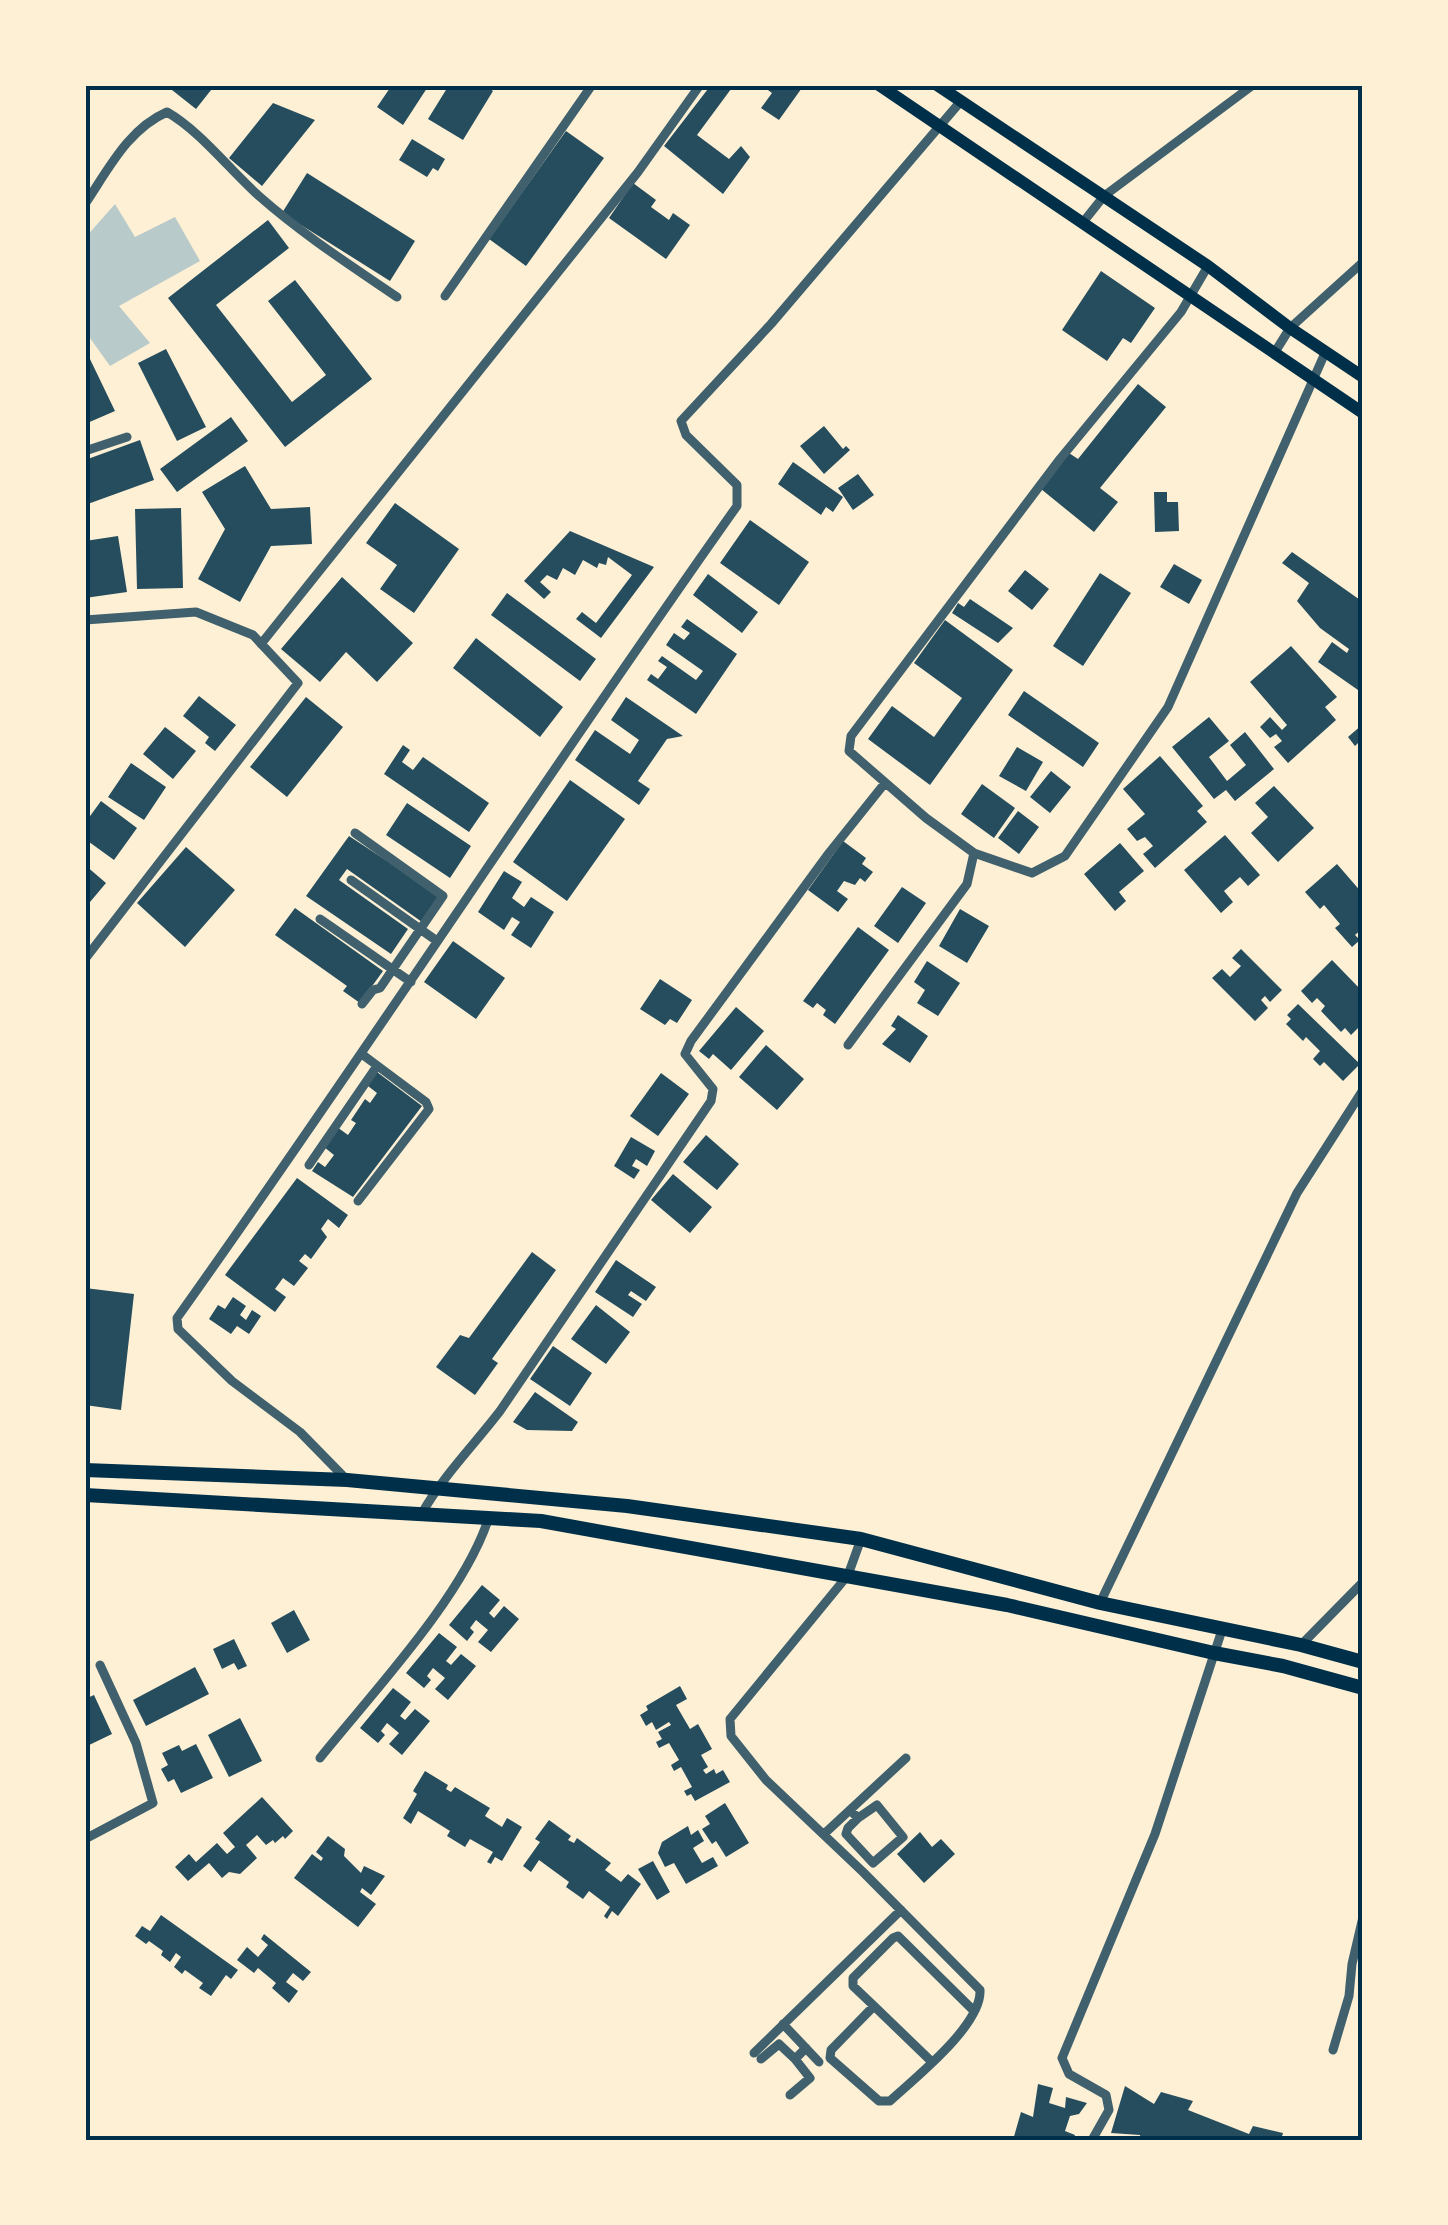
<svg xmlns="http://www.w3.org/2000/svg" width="1448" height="2225" viewBox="0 0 1448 2225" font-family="'Fira Sans Condensed',sans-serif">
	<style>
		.green { fill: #b9caca }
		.building { fill: #264d5e }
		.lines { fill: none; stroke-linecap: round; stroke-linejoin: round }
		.minor { stroke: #3f606c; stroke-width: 9 }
		.secondary { stroke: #003049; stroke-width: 12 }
		.primary { stroke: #003049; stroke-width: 14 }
		.neatline { fill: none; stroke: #003049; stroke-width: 4 }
	</style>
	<rect width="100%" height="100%" fill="#fdf0d5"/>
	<path class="green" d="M115 204 135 237 175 217 200 261 119 306 150 343 110 366 85 331V238Z"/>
	<path class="building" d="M177 85H215L196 109 172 90Z
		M392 85H429L403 125 377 107Z
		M449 85H484L493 91 463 140 428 119Z
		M711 85H734L697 135 729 159 741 146 750 157 723 194 664 146Z
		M761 85H804L779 120 761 108 772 93Z
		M273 103 315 120 262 186 229 158Z
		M566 131 604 158 526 266 489 239Z
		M412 139 445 159 438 171 433 168 427 177 399 160Z
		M307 173 415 241 390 281 282 213Z
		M633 183 656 200 651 207 669 220 673 213 690 225 666 259 609 218Z
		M268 220 289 248 216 305 292 402 326 375 268 301 295 280 372 379 285 447 168 298Z
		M1101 271 1155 308 1131 343 1123 338 1107 361 1062 330Z
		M166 349 206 427 177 441 138 363Z
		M89 357 115 411 85 424V360Z
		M1138 384 1166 407 1100 488 1118 502 1094 532 1041 489 1069 453 1078 459Z
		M231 417 248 441 177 492 160 469Z
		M824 426 843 449 846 446 850 450 824 474 800 446Z
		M140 440 154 480 85 505V460Z
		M793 462 843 497 833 512 826 507 821 515 778 484Z
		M245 466 271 509 310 507 312 544 271 546 240 602 198 579 225 529 202 492Z
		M858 474 874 495 853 510 838 488Z
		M1154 492H1167V502H1178L1179 531 1155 532Z
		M395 503 459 549 414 613 380 589 397 565 366 543Z
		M181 508 183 588 137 589 135 509Z
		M750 520 809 562 779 605 720 563Z
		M570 531 654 567 601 638 576 619 582 612 596 623 632 575 608 557 606 565 599 563 597 568 583 560 575 575 563 568 557 580 547 575 540 582 551 592 544 599 524 581Z
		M118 536 127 592 85 598V541Z
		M1292 552 1363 602V682L1358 690 1318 662 1332 642 1347 653 1349 649 1320 628 1297 601 1309 583 1282 563Z
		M1174 564 1202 580 1189 604 1160 587Z
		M1025 570 1049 589 1032 610 1008 591Z
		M1100 573 1131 593 1083 666 1053 646Z
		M708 574 758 612 742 633 693 595Z
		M342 577 413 643 377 682 346 652 320 682 281 649Z
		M507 593 596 659 580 681 491 615Z
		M970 599 1013 628 998 643 952 613 958 603 964 607Z
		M687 619 737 654 696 714 647 680 651 674 658 679 667 667 658 661 662 656 696 680 703 671 666 645 674 633 684 640 690 633 681 627Z
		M945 620 1013 670 930 785 868 739 892 706 934 737 962 698 914 663Z
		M476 638 563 707 540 737 453 668Z
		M1291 646 1337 697 1325 707 1336 720 1288 763 1274 747 1282 741 1276 734 1270 738 1260 727 1270 717 1282 730 1287 725 1250 682Z
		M1024 691 1099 743 1083 767 1008 715Z
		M199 696 236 725 215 751 205 743 209 737 183 716Z
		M306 697 343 727 287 797 250 767Z
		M626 697 683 736 667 739 638 781 650 789 639 805 575 760 595 730 630 754 639 740 611 720Z
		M1209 717 1229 741 1209 757 1227 781 1246 765 1230 745 1245 732 1274 769 1235 801 1226 790 1214 799 1172 747Z
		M1363 724V744L1360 741 1355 746 1348 737Z
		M165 727 196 751 173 779 143 754Z
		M403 745 410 750 402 762 413 770 423 757 489 803 469 832 384 774Z
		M1017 747 1043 762 1026 791 999 776Z
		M1160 756 1203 806 1197 811 1207 822 1155 868 1143 854 1153 846 1145 837 1137 841 1127 829 1145 814 1123 789Z
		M131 763 166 787 144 820 108 797Z
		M1051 771 1071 787 1050 813 1030 797Z
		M570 780 625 819 567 901 513 862Z
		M982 784 1015 808 994 838 961 814Z
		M1274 786 1314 828 1278 862 1251 833 1268 817 1255 803Z
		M101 801 137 828 114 860 85 839V823Z
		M407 803 471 846 450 878 386 835Z
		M1018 811 1039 827 1019 854 998 838Z
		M1225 835 1260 875 1248 886 1240 877 1224 891 1233 902 1221 913 1184 870Z
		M349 836 439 895 422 922 347 869 339 880 408 929 391 954 306 896Z
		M843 841 866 858 862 864 873 872 865 882 860 878 855 885 844 881 837 891 848 899 838 912 808 890Z
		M1120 843 1144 871 1119 892 1126 901 1115 911 1084 874Z
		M186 847 235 890 185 947 137 903Z
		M1337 864 1363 894V928L1355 935 1360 940 1352 947 1335 928 1340 924 1324 905 1320 909 1305 892Z
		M85 865 106 883 85 908Z
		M504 871 522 882 512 898 524 907 531 897 554 912 531 948 511 935 520 922 512 917 504 930 478 912Z
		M902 887 926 903 898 943 874 926Z
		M295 908 383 971 360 1003 343 991 347 986 275 935Z
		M960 909 989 926 967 963 939 946Z
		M858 927 889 950 835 1024 823 1015 826 1010 817 1003 813 1008 803 1001Z
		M453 941 505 978 476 1019 424 982Z
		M1241 949 1282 990 1270 1002 1265 996 1261 1000 1268 1008 1255 1021 1212 978 1222 969 1230 977 1241 966 1232 958Z
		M1332 960 1363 992V1023L1351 1035 1345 1028 1341 1032 1321 1011 1325 1006 1317 998 1312 1003 1301 991Z
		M927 961 960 983 938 1016 917 1003 925 990 914 982Z
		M660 979 692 1000 677 1023 670 1019 665 1025 640 1009Z
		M1298 1004 1360 1064 1343 1081 1324 1062 1320 1066 1313 1059 1320 1051 1306 1037 1303 1041 1286 1024 1291 1019 1287 1015Z
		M736 1007 764 1031 731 1070 713 1054 709 1059 699 1051Z
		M898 1015 928 1036 910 1063 882 1044 896 1029 891 1026Z
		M766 1045 804 1079 777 1110 739 1077Z
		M377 1072 422 1106 353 1197 312 1171 318 1162 325 1167 334 1155 324 1147 337 1127 348 1135 356 1123 351 1120 365 1099 370 1103 377 1093 368 1086Z
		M661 1073 689 1094 658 1136 630 1116Z
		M706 1135 739 1164 717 1190 683 1162Z
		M631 1137 655 1151 647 1166 636 1159 632 1166 640 1170 634 1179 614 1166Z
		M673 1174 712 1207 690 1233 651 1200Z
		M297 1178 348 1215 339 1228 328 1219 321 1229 327 1237 311 1259 305 1254 299 1261 308 1268 294 1286 283 1278 275 1289 286 1297 275 1312 225 1275Z
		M532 1252 556 1270 492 1359 498 1363 475 1395 436 1367 460 1335 469 1338Z
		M616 1260 656 1287 646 1301 631 1291 628 1295 642 1304 633 1317 595 1292Z
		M85 1288 134 1294 121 1410 85 1405Z
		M233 1297 246 1306 240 1315 246 1320 252 1310 261 1316 249 1334 237 1326 231 1334 209 1319 218 1305 225 1309Z
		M596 1305 630 1332 606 1364 571 1339Z
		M553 1346 592 1373 570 1406 530 1379Z
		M535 1392 578 1422 572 1431 527 1430 513 1422Z
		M482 1585 500 1600 489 1613 494 1618 504 1606 519 1619 491 1652 478 1642 488 1630 476 1620 470 1628 474 1632 467 1641 449 1625Z
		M294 1610 310 1640 287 1653 271 1623Z
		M439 1633 457 1647 446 1661 451 1665 461 1654 476 1666 448 1700 435 1689 445 1678 433 1668 427 1676 431 1680 424 1688 406 1673Z
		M234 1639 247 1666 238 1670 234 1663 222 1669 213 1649Z
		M195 1667 209 1694 146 1726 133 1700Z
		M680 1686 687 1699 676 1705 690 1729 698 1724 712 1749 701 1755 708 1767 703 1770 706 1774 714 1769 716 1774 723 1770 730 1782 695 1801 691 1794 687 1796 684 1791 692 1787 681 1767 674 1771 671 1765 679 1760 669 1743 659 1748 656 1742 662 1739 658 1732 671 1725 669 1722 656 1730 652 1722 646 1726 640 1715 648 1710 646 1706Z
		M393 1688 411 1702 400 1716 405 1720 415 1709 430 1721 402 1755 389 1744 399 1733 387 1723 381 1731 385 1735 378 1743 360 1728Z
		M94 1695 112 1734 85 1747V1699Z
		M240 1718 262 1761 229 1777 208 1735Z
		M196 1744 213 1778 181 1793 174 1779 168 1782 161 1769 168 1765 162 1753 179 1745 182 1751Z
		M425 1771 448 1785 446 1789 451 1792 455 1787 490 1808 485 1816 502 1827 507 1818 522 1827 502 1861 495 1857 491 1864 487 1862 493 1852 470 1839 465 1847 447 1836 450 1831 418 1811 411 1824 403 1818 417 1794 413 1791Z
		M262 1797 293 1831 285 1839 283 1836 275 1843 273 1840 266 1845 257 1835 246 1845 257 1858 240 1874 229 1872 222 1878 209 1863 188 1881 175 1867 189 1854 196 1862 217 1843 227 1854 235 1847 223 1833Z
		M725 1803 749 1843 726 1857 716 1841 712 1844 702 1829 710 1824 705 1816Z
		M549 1820 571 1836 568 1840 574 1843 577 1838 611 1863 605 1870 621 1882 628 1874 641 1884 618 1916 612 1911 607 1919 604 1916 610 1907 589 1891 583 1899 566 1887 569 1882 539 1860 531 1872 523 1866 540 1842 535 1839Z
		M688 1826 691 1835 698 1830 704 1841 693 1848 702 1863 713 1857 718 1866 686 1884 674 1863 665 1867 658 1853 662 1842Z
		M920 1832 932 1847 941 1839 955 1854 924 1883 897 1854Z
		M328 1836 345 1849 344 1856 361 1873 364 1866 385 1876 371 1895 362 1888 360 1892 376 1904 358 1927 294 1878 312 1854 321 1861 323 1858 316 1852Z
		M653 1861 670 1892 657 1900 638 1869Z
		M161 1915 238 1970 231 1979 226 1975 211 1996 199 1988 203 1983 185 1970 182 1974 174 1967 181 1957 176 1953 170 1962 161 1955 163 1951 149 1941 146 1944 135 1936 142 1926 150 1931Z
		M264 1934 311 1972 303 1981 293 1973 286 1982 298 1991 289 2003 272 1988 276 1983 258 1968 254 1973 237 1960 247 1947 258 1957 268 1945 261 1939Z
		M1038 2084 1053 2088 1049 2103 1065 2108 1066 2097 1087 2103 1079 2114 1070 2116 1065 2131 1075 2135 1073 2140H1013L1021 2112 1033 2117Z
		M1125 2086 1154 2104 1161 2092 1193 2101 1188 2110 1249 2134 1253 2126 1283 2133 1281 2140H1141L1140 2135 1111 2133Z"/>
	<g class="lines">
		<path class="minor" d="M85 204C108 170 128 129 167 112 200 131 229 169 259 196 302 234 350 265 397 297
			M1084 221 1104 196 1253 85
			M445 296 592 85
			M1275 352 1290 328 1363 262
			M85 451 127 437
			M85 620 196 612 253 635 298 683 85 959
			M261 644 638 172 700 85
			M355 833 443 896 380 988 373 990 362 1004
			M974 853 1032 873 1065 856 1168 707 1325 353
			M351 880 437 941
			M320 919 411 982
			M848 1045 967 884 974 853 926 818 849 751 851 736 1060 459 1181 312 1208 266
			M309 1165 377 1066
			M358 1201 429 1109 426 1102 363 1055
			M347 1480 300 1432 232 1381 178 1329 177 1318C368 1050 547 774 737 506V485L686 435 681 421 771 324 961 101
			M422 1513C443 1476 474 1445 500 1411L711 1101 713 1089 685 1054 691 1041 829 853 885 783
			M861 1539 848 1575 730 1719 731 1736 766 1780 863 1872 980 1990C982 2025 915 2078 890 2101H879L830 2058 831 2050 874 2006 853 1986V1978L893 1938 898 1936 974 2011
			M1100 1603 1297 1193 1363 1090
			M1301 1645 1363 1582
			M320 1758C373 1692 464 1596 489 1517
			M850 1810 858 1818 877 1805 903 1837 873 1863 846 1834 848 1828 858 1818
			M824 1834 906 1758
			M85 1839 153 1803 136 1743 100 1665
			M874 2006 932 2062
			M783 2024 819 2062
			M1333 2050 1349 1996 1352 1964 1363 1917
			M754 2053 901 1910
			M761 2059 779 2044 795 2059 806 2048
			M790 2095 810 2078 795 2059
			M1092 2140 1109 2110 1106 2095 1069 2074 1062 2058 1155 1834 1222 1630"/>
		<path class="secondary" d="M879 85 1363 413
			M937 85 1208 266 1290 328 1363 377"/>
		<path class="primary" d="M85 1470 347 1480 627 1506 861 1539 1100 1603 1301 1645 1363 1662
			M85 1495 541 1521 1007 1605 1214 1653 1283 1666 1363 1688"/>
	</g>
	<rect width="1448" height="2225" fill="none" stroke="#fdf0d5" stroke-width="175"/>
	<rect x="88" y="88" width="1272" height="2050" class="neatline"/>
</svg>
